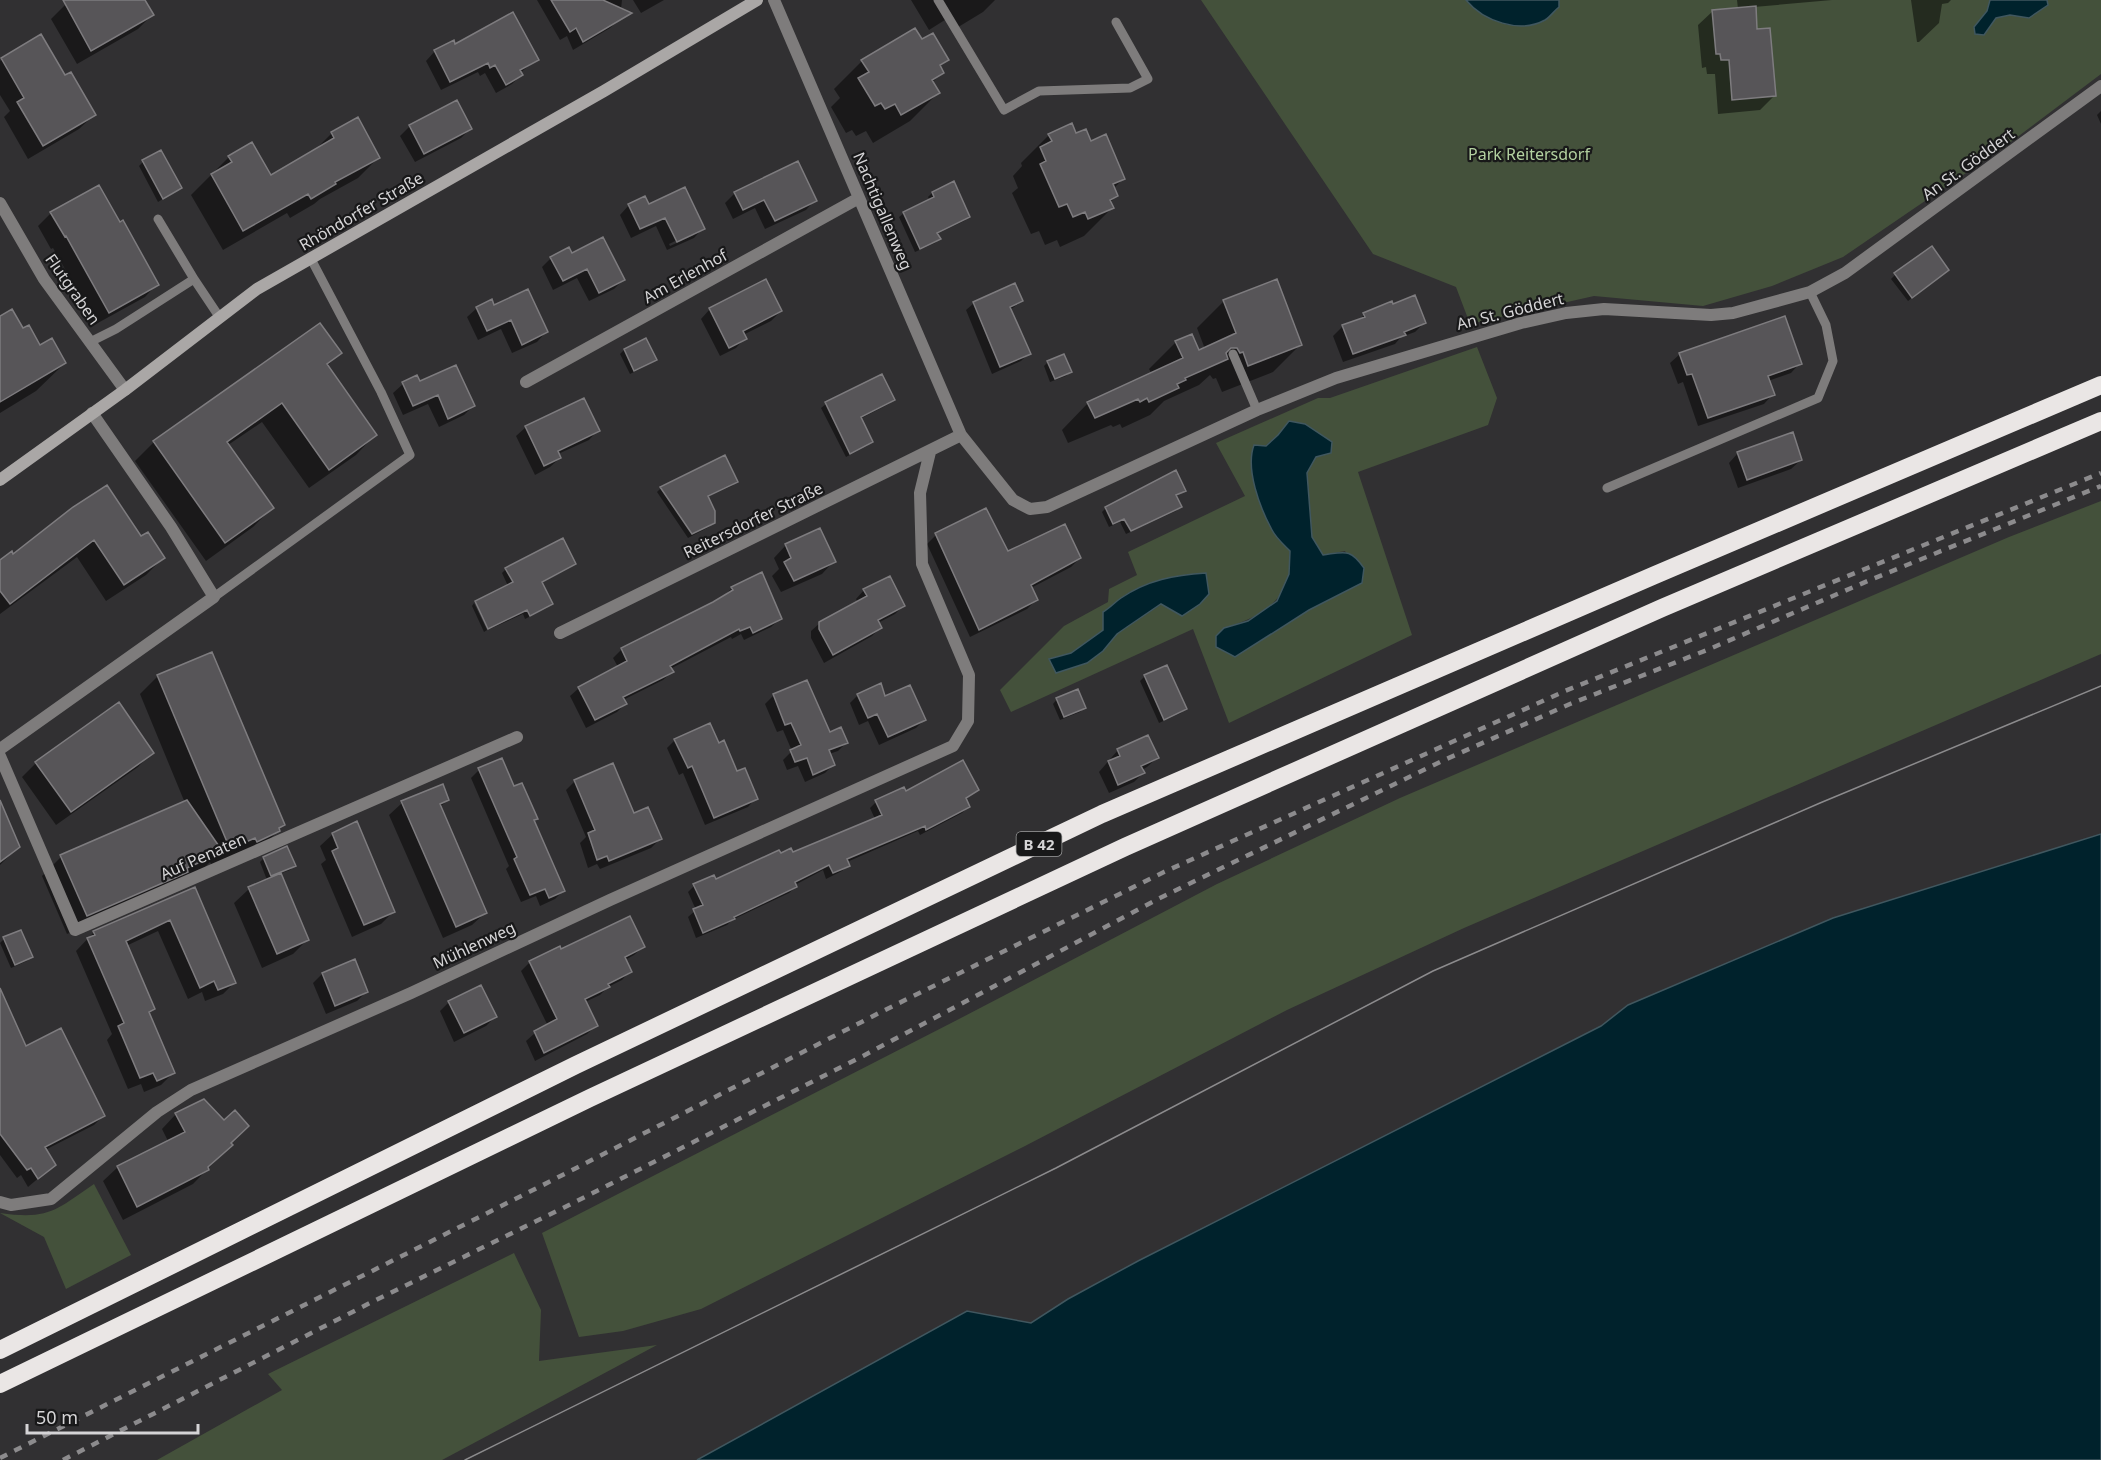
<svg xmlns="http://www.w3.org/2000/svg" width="2101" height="1460" viewBox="0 0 2101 1460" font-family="'Noto Sans',sans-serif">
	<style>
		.green { fill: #44513b; fill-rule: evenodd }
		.water { fill: #00222c; stroke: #40575f; stroke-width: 1.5 }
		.shadow { fill: #0007; fill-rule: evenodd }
		.building { fill: #575558; stroke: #7e7c7f; stroke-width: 1.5 }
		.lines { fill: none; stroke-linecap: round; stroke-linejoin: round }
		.lane { stroke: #7e7c7c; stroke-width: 9 }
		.street { stroke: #7e7c7c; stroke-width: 12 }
		.secondary { stroke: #aaa7a6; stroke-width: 12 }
		.highway { stroke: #eae6e5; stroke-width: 18 }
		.tram { stroke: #8c8b8d; stroke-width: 1.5 }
		.rail { stroke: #8c8b8d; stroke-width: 4.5; stroke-dasharray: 8 8; stroke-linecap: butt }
		.labels { text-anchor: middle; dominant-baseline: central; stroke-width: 4.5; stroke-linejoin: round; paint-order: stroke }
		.shield { fill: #181819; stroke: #9c9c9d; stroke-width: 1.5 }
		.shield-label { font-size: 15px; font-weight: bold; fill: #d5d4d6 }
		.park-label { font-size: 16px; fill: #b3d1a0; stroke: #181819 }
		.street-label { font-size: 16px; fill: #d5d4d6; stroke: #181819 }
	</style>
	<rect width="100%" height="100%" fill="#313032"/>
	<path class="green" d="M1201 0H2101V74L2004 147 1843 257 1772 286 1703 306 1594 296 1470 324 1456 287 1373 254ZM1755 6 1757 29H1770L1776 96 1732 100 1729 60H1721L1720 54H1716L1712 10Z
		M1477 347 1497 398 1488 425 1358 472 1412 635 1229 723 1193 629 1011 712 1000 690 1064 626 1108 602 1109 589 1137 575 1128 552 1245 496 1216 443 1318 398H1330ZM1289 421 1316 457 1307 473 1312 537 1323 555 1345 551 1362 582 1309 610 1235 657 1224 628C1254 619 1279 608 1289 576 1291 568 1289 559 1290 551L1273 532 1265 446 1278 435ZM1133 592 1200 604H1162L1127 627 1117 634 1103 651 1087 663 1056 673 1049 659 1071 653 1103 630V612C1114 606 1122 598 1133 592Z
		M2101 501V654L1464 928 1287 1010 1025 1146 701 1309 623 1331 579 1337 542 1233 959 1019 1217 884 1400 798 2009 537Z
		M94 1184 131 1255 66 1289 44 1237 0 1213C49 1220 56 1210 94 1184Z
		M514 1253 541 1310 539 1361 657 1345 442 1460H157L282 1390 268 1374Z"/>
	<path class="water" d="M1466 0H1559V7C1554 11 1550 17 1545 20 1520 34 1483 21 1466 0Z
		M1990 0H2047L2048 5 2029 18 2010 15 1996 18 1984 35 1975 34 1974 27 1987 11Z
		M1289 421 1305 424 1332 442 1331 453 1316 457 1307 473 1312 537 1323 555C1345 552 1350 548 1364 568L1362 583 1309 610 1235 657 1216 647V636L1224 628 1248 621 1277 601 1289 574 1290 551C1284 545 1276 538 1272 530 1260 508 1245 469 1254 445L1266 446 1278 435Z
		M1206 573 1209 594 1200 604 1182 616 1161 604 1127 627 1117 634 1103 651 1087 663 1056 673 1049 659 1071 653 1103 630V612C1110 608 1115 602 1121 598 1147 580 1175 575 1206 573Z
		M2101 834V1460H697L967 1311 1031 1323 1068 1299 1138 1261 1601 1026 1628 1005 1833 918Z"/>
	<path class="shadow" d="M73 0H144L152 15 138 29 77 64 51 19 66 4Z
		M537 0H622L620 19 610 28 573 50 567 36 560 40Z
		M633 0H664L641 13Z
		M911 0H995L983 12 955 29 948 18 929 30Z
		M1737 0H1832L1754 7 1756 31 1774 96 1760 110 1718 114 1715 74H1707L1706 67 1702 68 1698 25 1713 11 1738 9Z
		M1911 0H1951L1948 3 1942 4 1939 23 1919 42H1917Z
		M921 41 947 59 939 67 942 72 932 83 938 93 910 121 873 143 866 131 856 136 852 130 846 133 831 107 840 98 834 89 862 61Z
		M435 51 537 59 520 73 521 75 512 84 496 93 485 73 480 76 478 72 441 90 426 61Z
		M2 59 94 115 79 129 28 159 4 117 10 111 0 95V61Z
		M2101 111V124L2097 115Z
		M410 126 470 129 461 138 415 162 400 136Z
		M332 133 378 158 358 178 320 199 314 204 290 218 287 213 223 250 191 195 229 157 270 177 312 153Z
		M1049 135H1075L1091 143 1123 179 1113 189 1116 196 1110 203 1112 208 1084 236 1060 247 1057 240 1045 245 1039 231 1031 234 1012 193 1018 188 1013 176 1022 166 1021 163Z
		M143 162 180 188 158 202 139 166Z
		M735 193 815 200 806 210 765 229 755 208 733 219 725 203Z
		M932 193 969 217 964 221 937 234 939 239 935 243 915 252 899 217 904 213 930 201 928 197Z
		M629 205 648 206 703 228 694 238 667 250 656 226 631 238 620 215ZM694 232V235L670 246 669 244Z
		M51 213 157 284 145 297 96 324 53 248 51 249 38 226Z
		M551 258 623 280 614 289 589 301 577 278 553 290 542 267Z
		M1943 274 1908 301 1891 279 1895 275Z
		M1022 301 1010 310 1029 353 1021 361 992 374 966 310 974 303Z
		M1224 301 1300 345 1273 372 1222 392 1216 378 1213 379 1210 375 1199 385 1164 401 1150 415 1122 428 1120 424 1113 427 1111 425 1068 443 1062 430 1088 403 1152 374 1149 369 1176 342 1198 352 1205 349 1197 328Z
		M494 307 546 332 537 342 512 353 501 329 478 340 467 317 477 308Z
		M710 309 781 311 771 321 743 335 745 338 736 348 720 356 701 319Z
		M1364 315 1424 323 1415 332 1401 337 1395 344 1343 362 1333 336 1343 326 1358 321Z
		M0 318 22 330 40 347 65 363 36 391 0 413Z
		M645 340 655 360 650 364 630 374 620 354 624 350Z
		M340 353 327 366 375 435 356 455 309 488 262 422 228 445 272 508 253 527 206 561 135 461 154 442Z
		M1680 354 1800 363 1791 373 1768 381 1773 394 1764 404 1698 426 1683 382 1678 384 1670 363Z
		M1048 362 1070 372 1066 376 1050 382 1044 366Z
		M881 376 893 400 889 404 860 419 871 442 867 446 846 457 821 408 826 404Z
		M417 377 420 383 473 406 464 415 439 427 428 404 403 415 393 393 403 384Z
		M526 427 598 430 589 440 558 454 560 458 550 467 535 475 516 436Z
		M1738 453 1801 460 1791 469 1738 488 1729 463Z
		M736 482 732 486 707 497 714 522 709 527 688 538 657 492 661 488Z
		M106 487 141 538 163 558 146 575 106 601 77 557 0 614V562L13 556Z
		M1184 491 1175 497 1180 507 1176 511 1126 534 1120 522 1109 527 1102 512 1106 508Z
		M985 510 1007 553 1080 558 1071 567 1031 588 1036 600 1027 609 970 637 927 544 936 535Z
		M786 545 834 561 822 574 781 592 772 576 779 569 774 558Z
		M574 564 570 568 541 583 551 603 547 608 525 619 523 614 490 629 477 601 508 586 502 573 506 569Z
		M732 588 780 619 771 627 744 640 741 634 732 639 731 637 670 669 672 672 663 680 623 700 625 704 617 712 586 728 570 696 579 688 618 667 613 658 622 649 723 597Z
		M864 590 903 606 895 614 878 623 880 628 872 636 824 663 811 638V631L820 623 858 603 856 599Z
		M474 603 487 630 484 632 472 606Z
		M1166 667 1185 709 1181 713 1159 723 1140 681 1145 676Z
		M158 676 284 824 261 849 212 866 210 862 202 870 167 890 67 934 42 876 61 857 185 803 140 694Z
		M807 682 829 734 846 743 838 751 829 754 833 765 825 773 805 782 798 766 787 770 783 760 792 751 783 730 777 732 765 704 773 696Z
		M858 695 885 698 924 720 916 728 879 745 868 721 859 725 850 703Z
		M1057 699 1084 708 1080 712 1060 720 1053 704Z
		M675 740 718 745 756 798 748 807 705 825 683 773 679 775 667 748Z
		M1118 750 1157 758 1147 767 1142 770 1143 773 1134 782 1109 793 1099 772Z
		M152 752 138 767 56 825 22 777 36 763Z
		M479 770 513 788 536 819 533 821 563 891 555 899 540 906 536 896 521 902 506 869 509 866 471 778Z
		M575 781 633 815 660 839 651 848 600 869 597 864 588 868 580 843 586 837 566 790Z
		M977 790 965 799 968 807 962 813 920 835 918 831 847 862 848 865 842 871 826 879 823 870 795 885 796 887 789 893 732 920 727 925 696 938 688 917 696 910 688 892 694 886 715 881 780 855 792 853 875 819 870 808 876 802 905 793Z
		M448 800 440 807 485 913 472 925 443 938 389 815 402 803Z
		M0 802 18 847 0 865Z
		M333 834 394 911 381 924 352 937 321 864 326 860 320 846Z
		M264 858 294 865 290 870 279 874 307 940 293 954 262 968 234 903 249 889 267 880 260 862Z
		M194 889 235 982 223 994 205 1001 202 992 188 999 158 931 126 946 154 1009 148 1014 174 1072 161 1085 144 1092 141 1084 128 1089 107 1040 112 1034 76 951 94 932Z
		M4 939 31 957 27 961 11 968 0 943Z
		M643 947 634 955 625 960 630 971 622 980 608 987 600 995 585 1002 596 1026 587 1034 535 1061 526 1041 535 1033 548 1026 521 971 530 962 561 951Z
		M322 974 366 992 357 1001 326 1014 313 983Z
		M0 997 25 1048 103 1116 94 1125 45 1150 54 1165 28 1187 21 1175 17 1178 0 1155Z
		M449 1002 495 1017 486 1026 454 1042 440 1011Z
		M176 1114 224 1122 231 1145 193 1184 123 1220 103 1181 118 1167 168 1141 162 1129Z"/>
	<path class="building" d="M63 0H145L154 15 91 51Z
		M551 0H603L632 13 583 42 576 28 570 32Z
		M1756 6 1757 29 1770 28 1776 96 1732 100 1729 60H1721L1720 54H1716L1712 10Z
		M513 12 539 60 520 70 523 75 506 85 495 65 490 68 488 63 450 82 434 50 454 40 455 44Z
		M915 28 922 39 933 33 949 60 940 65 944 73 932 80 940 93 901 115 895 104 885 109 881 103 875 106 858 78 869 72 861 60Z
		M41 34 65 75 71 72 96 115 43 146 17 102 24 98 1 58Z
		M457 100 472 129 424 154 409 125Z
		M358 117 380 158 335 182 336 184 311 199 308 194 243 231 211 174 232 162 228 156 252 142 271 175 334 138 331 132Z
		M1072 123 1076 133 1086 129 1091 141 1106 134 1125 179 1113 184 1118 196 1110 200 1114 208 1088 219 1085 212 1073 217 1067 204 1059 207 1040 164 1046 161 1040 147 1052 141 1048 134Z
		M161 150 182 188 163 199 142 160Z
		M798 161 817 201 775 221 764 200 743 210 734 192Z
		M954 181 970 217 937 233 941 239 920 249 903 212 934 197 932 192Z
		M99 185 120 222 123 220 159 285 109 313 66 236 65 237 50 212Z
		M685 187 705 229 677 242 665 218 640 229 628 204 645 196 649 204Z
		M603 237 625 280 599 293 587 269 563 281 550 257 569 247 572 253Z
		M1932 246 1949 270 1912 298 1894 273Z
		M766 279 782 311 743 331 747 339 729 348 709 308Z
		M1277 279 1302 345 1248 366 1243 352 1240 353 1237 348H1231L1226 353 1228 359 1185 378 1186 380 1177 384 1179 388 1149 402 1147 398 1140 402 1138 399 1095 418 1087 402 1183 358 1175 341 1192 334 1199 350 1236 333 1223 300Z
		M1015 283 1023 301 1010 307 1031 354 1000 367 973 302Z
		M528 289 548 332 522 345 511 320 487 331 476 307 492 299 494 305Z
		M1415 295 1426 323 1404 332 1406 335 1353 354 1342 325 1365 317 1363 313 1392 301 1393 304Z
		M12 309 23 328 29 325 40 345 52 338 66 363 0 402V316Z
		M1785 316 1802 364 1768 376 1775 395 1708 418 1692 374 1687 375 1679 353Z
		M320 323 342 353 327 364 377 435 329 470 282 403 227 442 274 508 225 543 153 441Z
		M646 338 657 360 634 371 624 349Z
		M1064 354 1072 372 1055 379 1047 361Z
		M456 365 475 406 448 419 438 395 413 406 402 382 417 375 420 381Z
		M882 374 895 400 861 417 873 442 850 454 825 402Z
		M584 398 600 431 558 451 561 458 544 466 525 426Z
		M1793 432 1802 460 1747 480 1737 452Z
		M725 455 738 482 708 496 715 511V523L692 534 660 487Z
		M1176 470 1186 491 1176 495 1182 507 1131 531 1124 519 1113 524 1105 507Z
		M107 485 141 536 148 532 165 558 124 585 94 540 10 604 0 591V560L12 551 13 554 73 507Z
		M986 508 1008 551 1065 524 1081 558 1031 585 1038 600 979 630 935 533Z
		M820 528 836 562 794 581 784 562 791 558 785 544Z
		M563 538 576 564 542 582 553 604 530 616 527 610 488 629 475 601 513 582 505 568Z
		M762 572 782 619 753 633 750 627 740 631 739 629 670 666 674 672 623 697 627 704 595 720 578 687 627 661 621 648 713 602 733 590 731 587Z
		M890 576 905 606 878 620 882 628 833 655 819 629V622L867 596 863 589Z
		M212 652 285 825 279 828 280 831 257 842 255 838 230 849 157 675Z
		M1167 665 1187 709 1164 720 1144 675Z
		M807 680 830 732 841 727 848 743 829 750 835 765 813 775 807 758 795 762 790 750 801 745 791 723 785 725 773 694Z
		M881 683 885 696 910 685 926 720 888 737 877 714 868 718 857 694Z
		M1078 689 1086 708 1064 717 1056 698Z
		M119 702 154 753 71 812 35 762Z
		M710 723 719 743 724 740 737 771 745 768 758 799 714 818 692 766 688 768 674 739Z
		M1148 735 1159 758 1141 766 1145 773 1118 785 1108 761 1120 756 1117 749Z
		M502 758 514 786 522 783 538 819 534 820 565 891 549 898 545 889 530 895 514 859 517 857 478 768Z
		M963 760 979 790 966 798 970 807 926 830 925 826 847 859 850 866 833 873 829 865 795 882 797 887 734 917 735 919 703 933 693 909 703 905 693 884 714 875 716 879 779 850 781 853 791 848 793 852 882 815 875 800 904 787 906 791Z
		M613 763 634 813 648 807 662 839 609 861 607 856 597 860 588 833 595 830 574 780Z
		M443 784 449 800 440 804 487 913 456 927 401 801Z
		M0 800 20 847 0 862Z
		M187 800 223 852 187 868 188 872 87 916 60 855Z
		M357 821 395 912 364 925 332 851 338 848 332 833Z
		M287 846 296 866 271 876 263 857Z
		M281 873 309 940 277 954 248 887Z
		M195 887 236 983 218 990 214 981 200 988 170 920 126 941 155 1009 149 1012 175 1073 157 1081 153 1073 140 1078 118 1026 124 1023 87 938 95 935 93 931Z
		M630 916 645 947 625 957 632 972 608 984 610 987 585 999 598 1026 544 1053 534 1031 557 1019 529 961 560 946 561 949Z
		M21 930 33 957 15 965 3 937Z
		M355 959 368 992 335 1006 322 973Z
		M481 985 497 1017 464 1033 448 1001Z
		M0 988 26 1046 61 1028 105 1116 45 1147 56 1165 38 1179 31 1168 27 1170 0 1134Z
		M204 1099 224 1120 235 1110 249 1126 231 1143 233 1145 208 1167 209 1170 137 1207 117 1166 185 1132 175 1113Z"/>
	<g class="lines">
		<path class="lane" d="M938 0 1004 110 1039 91 1130 88 1148 79 1116 22
			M194 279 220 318
			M90 342 116 329 194 279 158 219
			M1233 354 1257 410
			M1607 488 1818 398 1833 361 1826 325 1810 292
			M214 597 410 455 381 392 311 259"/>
		<path class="street" d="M774 0 961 435 1013 500 1030 509 1047 507 1257 410 1336 378 1521 323 1566 313 1604 309 1711 315 1733 313 1810 292 1845 273 2101 86
			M0 203 44 279 125 390
			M526 382 859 198
			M560 633 961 435
			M0 749 214 597 171 527 92 413
			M0 756 75 930 517 737
			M0 1202 11 1205 51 1199 157 1112 191 1090 411 993 610 900 953 746 968 721 969 675 922 564 920 493 930 452"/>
		<path class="secondary" d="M0 480 125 390 257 289 604 91 757 0"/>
		<path class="highway" d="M0 1350 576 1065 1102 814 1655 575 2101 385
			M0 1384 590 1098 1125 847 1662 608 2101 421"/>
		<path class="tram" d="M465 1460 1056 1168 1433 971 1820 803 2101 686"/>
		<path class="rail" d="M0 1458 541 1186 883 1011 1164 872 1565 691 2101 473
			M63 1460 370 1303 569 1205 863 1056 1158 899 1442 761 1570 704 1707 650 1870 580 2101 486"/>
	</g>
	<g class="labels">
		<rect class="shield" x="1016.5" y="832" width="45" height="24" rx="4.5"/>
		<g class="shield-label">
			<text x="1039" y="844">B 42</text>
		</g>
		<g class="park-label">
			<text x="1529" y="154">Park Reitersdorf</text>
		</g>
		<g class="street-label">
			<text transform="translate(1968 164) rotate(-36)">An St. Göddert</text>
			<text transform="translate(361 211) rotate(-30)">Rhöndorfer Straße</text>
			<text transform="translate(883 211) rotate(67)">Nachtigallenweg</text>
			<text transform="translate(685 276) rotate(-29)">Am Erlenhof</text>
			<text transform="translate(73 289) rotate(55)">Flutgraben</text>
			<text transform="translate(1510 311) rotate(-14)">An St. Göddert</text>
			<text transform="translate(753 520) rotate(-26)">Reitersdorfer Straße</text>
			<text transform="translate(203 856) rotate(-24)">Auf Penaten</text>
			<text transform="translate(474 945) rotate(-25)">Mühlenweg</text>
		</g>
	</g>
	<path d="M27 1424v9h171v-9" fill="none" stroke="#d5d4d6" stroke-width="3"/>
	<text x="36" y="1424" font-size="18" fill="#d5d4d6" stroke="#181819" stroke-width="4.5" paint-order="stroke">50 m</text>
</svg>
